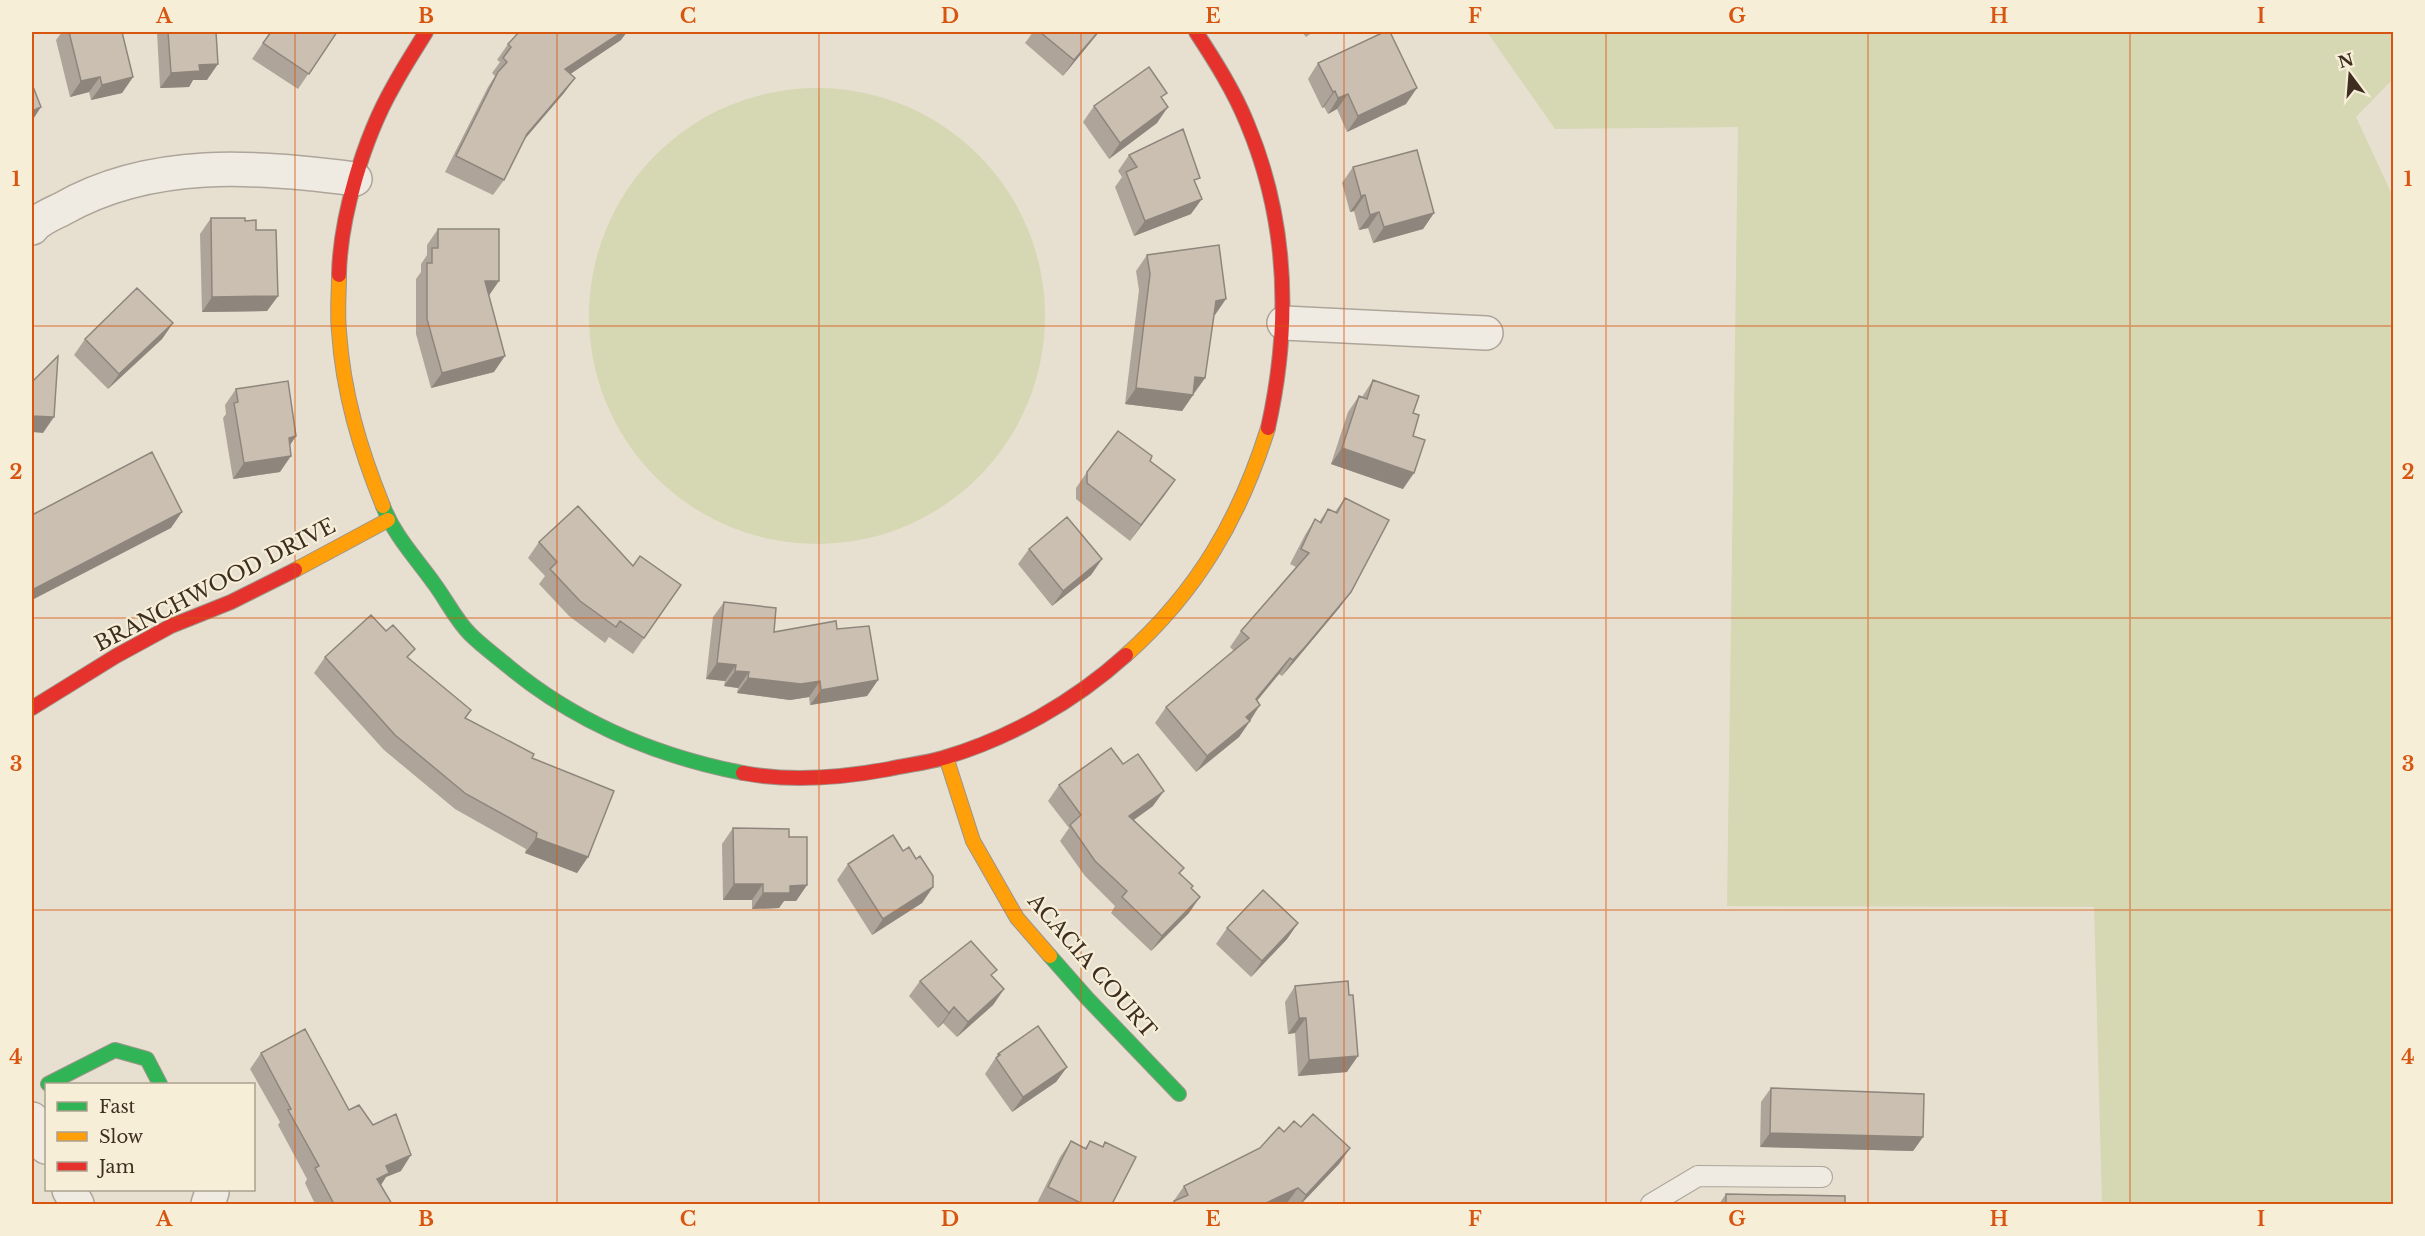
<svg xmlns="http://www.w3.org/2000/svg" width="2425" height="1236" viewBox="0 0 2425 1236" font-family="'Libre Baskerville',serif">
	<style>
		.green { fill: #d6d7b3 }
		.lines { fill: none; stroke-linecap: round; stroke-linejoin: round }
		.lane-casing { stroke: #ada599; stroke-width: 22 }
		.street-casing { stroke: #ada599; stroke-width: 36 }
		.fast-casing { stroke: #9c958a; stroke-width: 16 }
		.slow-casing { stroke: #9c958a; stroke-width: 16 }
		.jam-casing { stroke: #9c958a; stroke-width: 16 }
		.lane { stroke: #efebe3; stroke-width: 20 }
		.street { stroke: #efebe3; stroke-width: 33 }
		.fast { stroke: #30b455; stroke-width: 14 }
		.slow { stroke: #ff9f0a; stroke-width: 14 }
		.jam { stroke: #e5322d; stroke-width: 14 }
		.wall { fill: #afa499 }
		.shaded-wall { fill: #8e867d }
		.building { fill: #cbbfb2; stroke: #8e867d; stroke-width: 1.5 }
		.grid { fill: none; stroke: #d7550e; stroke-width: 1.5; stroke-opacity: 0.55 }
		.labels { text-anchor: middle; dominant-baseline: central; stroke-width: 4.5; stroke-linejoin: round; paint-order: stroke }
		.street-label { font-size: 21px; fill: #3d2e20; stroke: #f7eed8 }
		.neatline { fill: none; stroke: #d7550e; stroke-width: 2 }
		.grid-label { font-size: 20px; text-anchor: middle; font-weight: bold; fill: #d7550e }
	</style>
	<rect width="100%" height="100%" fill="#e7e0d1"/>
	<path class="green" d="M1487 32H2393V79L2356 117 2394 199 2393 1204H2102L2094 907 1727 906 1738 127 1555 129Z
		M589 316a228 228 0 1 1 456 0a228 228 0 1 1-456 0Z"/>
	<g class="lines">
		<g class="lane-casing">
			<path id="lane" d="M1651 1204 1698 1176 1822 1177"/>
		</g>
		<g class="street-casing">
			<path id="street" d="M32 228C39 219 52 214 62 209 151 158 257 166 355 179
				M1284 323 1486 333
				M32 1119 46 1147
				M69 1190 77 1204
				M208 1204 212 1192 211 1190"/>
		</g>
		<g class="fast-casing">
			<path id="fast" d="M383 506C394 535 415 557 433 582 446 599 455 619 470 634 482 646 496 656 509 667 577 723 656 756 743 773
				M1050 956 1087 998 1179 1094
				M48 1084 115 1050 147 1059 160 1084"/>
		</g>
		<g class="slow-casing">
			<path id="slow" d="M339 275C339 294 337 313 339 331 343 393 360 449 383 506
				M295 570 388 520
				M1126 655C1197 592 1240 518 1268 428
				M946 757 973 841 1017 918 1050 956"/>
		</g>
		<g class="jam-casing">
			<path id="jam" d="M1196 32C1215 61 1234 91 1247 123 1288 221 1291 325 1268 428
				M339 275C340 217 364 138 393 87 403 68 415 50 426 32
				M32 708 116 656 171 626 231 602 295 570
				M743 773C791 782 841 778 889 769 907 765 926 763 943 758 1010 738 1074 702 1126 655"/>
		</g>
		<use href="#lane" class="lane"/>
		<use href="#street" class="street"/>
		<use href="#fast" class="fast"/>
		<use href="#slow" class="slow"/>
		<use href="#jam" class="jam"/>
	</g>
	<path class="wall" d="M62 32H122L133 77 122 93 91 100 89 92 70 97 56 40Z
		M157 32H216L207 80H193L189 87 160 88Z
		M270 32H337L298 89 252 59Z
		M1033 32H1099L1063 76 1025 43Z
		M1302 32H1313L1306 37Z
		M621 40 570 74 575 78 564 93 524 140 504 180 493 195 445 172 488 87 495 76 492 73 500 62 497 60 508 44Z
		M1318 63 1406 104 1347 132 1337 109 1328 114 1324 107 1322 108 1308 79Z
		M1163 99 1157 123 1109 159 1083 122 1094 106Z
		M1129 155 1196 184 1191 214 1134 236 1115 187 1122 177 1118 171Z
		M1353 167 1434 213 1423 229 1373 243 1368 228 1359 230 1354 211 1350 212 1342 183Z
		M211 218 245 221 256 230 278 296 267 311 202 312 200 234Z
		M438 229 489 296 494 372 431 388 416 334V279L421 272V264L427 255V245Z
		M1147 255 1215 315H1214L1205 378 1182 411 1125 404 1139 290 1136 271Z
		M173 323 162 339 108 389 74 355 85 339Z
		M1373 380 1413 413V436L1403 489 1331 464 1348 412 1359 396 1362 397Z
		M236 389 296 436 290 445 280 472 233 479 223 418 226 414 225 405Z
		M1150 461 1175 480 1130 541 1076 499V488L1087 472Z
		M1345 498 1340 607 1294 662 1282 676 1279 674 1257 701 1250 721 1239 737 1196 772 1155 723 1166 707 1234 651 1230 647 1241 631 1296 567 1290 564 1305 535 1315 519 1319 522 1328 509 1335 512Z
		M539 542 633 566 681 585 633 654 609 637 605 643 569 616 539 584 545 576 528 558Z
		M1029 549 1102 559 1091 575 1052 606 1018 564Z
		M724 602 774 632 837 629 878 680 867 696 810 705 809 697 790 700 737 693 738 688 724 686 725 681 706 679 713 617Z
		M325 657 409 658 465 719 532 758 588 857 577 873 525 853 526 849 455 809 384 750 314 673Z
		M1059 785 1153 806 1134 820 1180 873 1191 888 1189 913 1151 951 1111 913 1115 906 1085 876 1060 841 1069 828 1048 801Z
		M733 828 789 837 807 885 796 901H784L779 908 752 909V900H723L722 844Z
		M903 851 916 859 933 887 922 903 872 935 837 880 848 864Z
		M1298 923 1287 939 1251 977 1216 944 1227 928Z
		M992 976 1004 989 993 1005 957 1037 943 1023 938 1028 909 996 920 981Z
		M1295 986 1347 1072 1298 1076 1295 1033 1288 1034 1285 1002Z
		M261 1053 349 1110 401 1171 386 1177 381 1185 392 1204H315L305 1183 307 1179 278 1125 280 1122 250 1069Z
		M998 1054 1067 1067 1056 1082 1012 1112 985 1074Z
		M1771 1088 1923 1137 1913 1151 1760 1147 1761 1102Z
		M1301 1127 1350 1148 1339 1164 1301 1204H1288L1287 1203 1284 1204H1172L1173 1203V1202L1184 1186 1260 1148 1284 1132Z
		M1071 1141 1085 1148 1090 1141 1102 1147 1105 1142 1112 1204H1041L1037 1203 1060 1157Z
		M1726 1194 1845 1204H1719Z"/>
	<path class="shaded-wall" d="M617 32H627L621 40 554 85 565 69Z
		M1098 32H1099L1063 76 1074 60Z
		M218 64 207 80H193L189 87 160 88 171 73 199 65Z
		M100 77 89 92 70 97 81 81Z
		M133 77 122 93 91 100 102 85Z
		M575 78 564 93 516 149 527 134Z
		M1417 88 1406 104 1347 132 1358 116Z
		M1335 91 1324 107 1322 108 1333 92Z
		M1348 94 1337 109 1328 114 1338 98Z
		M41 107 32 121V111Z
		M1168 107 1157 123 1109 159 1120 143Z
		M1365 195 1354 211 1350 212 1361 196Z
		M1202 199 1191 214 1134 236 1145 221Z
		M1379 212 1368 228 1359 230 1370 215Z
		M1434 213 1423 229 1373 243 1384 227Z
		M485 281H499L488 297Z
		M278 296 267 311 202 312 212 297Z
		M1226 299 1215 315 1205 317 1216 301Z
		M173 323 162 339 108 389 119 374Z
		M505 356 494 372 431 388 442 373Z
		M1195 377 1205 378 1194 393 1184 392Z
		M1136 388 1193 395 1182 411 1125 404Z
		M32 416 54 417 43 433 32 432Z
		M296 436 285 452 289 438Z
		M1342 448 1414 473 1403 489 1331 464Z
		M291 456 280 472 233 479 244 463Z
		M1175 480 1164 496 1130 541 1141 525Z
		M182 512 171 528 32 600V590Z
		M1102 559 1091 575 1052 606 1063 591Z
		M1351 592 1340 607 1294 662 1282 676 1293 660Z
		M1290 658 1279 674 1245 715 1256 699Z
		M717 663 736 665 725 681 706 679Z
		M735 671 749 672 738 688 724 686Z
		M748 678 820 681 809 697 790 700 737 693Z
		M878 680 867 696 810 705 821 690Z
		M1260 705 1250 721 1246 717Z
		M1250 721 1239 737 1196 772 1207 756Z
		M1164 791 1153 806 1118 831 1129 816Z
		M536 838 588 857 577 873 525 853Z
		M734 884H763L752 900H723Z
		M807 885 796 901H784L779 908 752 909 763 893 790 886Z
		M933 887 922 903 872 935 883 919Z
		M1200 897 1189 913 1151 951 1162 936Z
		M1298 923 1287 939 1251 977 1262 961Z
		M1004 989 993 1005 957 1037 968 1022Z
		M954 1007 943 1023 938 1028 949 1013Z
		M1299 1018H1306L1295 1033 1288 1034Z
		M1358 1056 1347 1072 1298 1076 1309 1060Z
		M1067 1067 1056 1082 1012 1112 1023 1097Z
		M1770 1133 1923 1137 1913 1151 1760 1147Z
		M1350 1148 1339 1164 1301 1204H1300L1306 1195Z
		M411 1155 401 1171 386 1177 379 1188 367 1194 386 1166Z
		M1298 1188 1287 1203 1284 1204H1264Z"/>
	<path class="building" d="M69 32H122L133 77 102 85 100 77 81 81Z
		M168 32H216L218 64 199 65 200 71 171 73Z
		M271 32H337L309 74 263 43Z
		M519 32H622L565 69 575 78 527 134 504 180 456 156 498 72 507 62 503 58 511 47 508 44Z
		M1040 32H1098L1074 60Z
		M1384 32H1390L1417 88 1358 116 1348 94 1338 98 1335 91 1333 92 1318 63Z
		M1149 67 1167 93 1161 97 1168 107 1120 143 1094 106Z
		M32 84 41 107 32 111Z
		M1183 129 1200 178 1194 180 1202 199 1145 221 1126 172 1137 167 1129 155Z
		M1417 150 1434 213 1384 227 1379 212 1370 215 1365 195 1361 196 1353 167Z
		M211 218H245V221L256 220V230H276L278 296 212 297Z
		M438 229H499V281H485L505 356 442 373 427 319V263H432V248H438Z
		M1219 245 1226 299 1216 301 1205 378 1195 377 1193 395 1136 388 1150 274 1147 255Z
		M137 288 173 323 119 374 85 339Z
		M58 356 54 417 32 416V382Z
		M1373 380 1419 396 1413 413 1419 415 1413 436 1425 440 1414 473 1342 448 1359 396 1367 399Z
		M288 381 296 436 289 438 291 456 244 463 234 403 238 402 236 389Z
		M1118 431 1152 456 1150 461 1175 480 1141 525 1087 483V472Z
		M152 452 182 512 32 590V515Z
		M1345 498 1389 520 1351 592 1305 647 1293 660 1290 658 1256 699 1260 705 1246 717 1250 721 1207 756 1166 707 1249 638 1241 631 1309 553 1301 549 1315 519 1321 523 1328 509 1337 513Z
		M578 506 633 566 640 556 681 585 644 638 620 621 616 627 580 601 550 569 557 562 539 542Z
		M1067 517 1102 559 1063 591 1029 549Z
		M724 602 776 608 774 632 836 621 837 629 869 626 878 680 821 690 820 681 801 684 748 678 749 672 735 671 736 665 717 663Z
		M371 615 386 631 393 625 415 649 407 657 471 710 465 718 534 754 532 758 614 791 588 857 536 838 537 833 466 794 395 735 325 657Z
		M1111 748 1123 764 1138 754 1164 791 1129 816 1184 868 1179 873 1193 886 1191 888 1200 897 1162 936 1122 897 1127 891 1095 861 1070 825 1081 815 1059 785Z
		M733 828 789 829V837H807V885L790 886V893H763V884H734Z
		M893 835 903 851 909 847 916 859 920 856 933 876V887L883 919 848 864Z
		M1263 890 1298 923 1262 961 1227 928Z
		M971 941 997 970 991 975 1004 989 968 1022 954 1007 949 1013 920 981Z
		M1348 981 1349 995H1353L1358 1056 1309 1060 1306 1018H1299L1295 986Z
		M1038 1026 1067 1067 1023 1097 996 1058 1000 1055 998 1054Z
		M305 1029 349 1110 359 1105 373 1125 396 1114 411 1155 386 1166 389 1173 377 1179 392 1204H334L315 1168 319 1166 288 1110 291 1109 261 1053Z
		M1771 1088 1924 1094 1923 1137 1770 1133Z
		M1313 1114 1350 1148 1306 1195 1298 1188 1264 1204H1176L1174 1201 1188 1195 1184 1186 1260 1148 1279 1127 1284 1132 1294 1121 1301 1127Z
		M1071 1141 1086 1149 1090 1141 1103 1147 1105 1142 1136 1157 1112 1204H1083L1048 1187Z
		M1726 1194 1845 1196V1204H1726Z"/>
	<path class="grid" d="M295 32V1204M557 32V1204M819 32V1204M1081 32V1204M1344 32V1204M1606 32V1204M1868 32V1204M2130 32V1204M32 326H2394M32 618H2394M32 910H2394"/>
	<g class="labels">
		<g class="street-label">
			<text transform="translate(215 585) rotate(-27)">BRANCHWOOD DRIVE</text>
			<text transform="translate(1092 966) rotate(49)">ACACIA COURT</text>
		</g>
	</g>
	<rect width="2425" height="1236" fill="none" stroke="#f7eed8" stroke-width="66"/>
	<rect x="45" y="1083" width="210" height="108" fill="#f7eed8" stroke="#ada18e" stroke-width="1.5"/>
	<rect x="57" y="1102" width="30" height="9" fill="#30b455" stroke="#ada18e" stroke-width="1.5"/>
	<text x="99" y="1113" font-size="18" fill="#3d2e20">Fast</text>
	<rect x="57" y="1132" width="30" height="9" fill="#ff9f0a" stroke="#ada18e" stroke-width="1.5"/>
	<text x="99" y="1143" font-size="18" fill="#3d2e20">Slow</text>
	<rect x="57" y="1162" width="30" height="9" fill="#e5322d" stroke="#ada18e" stroke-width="1.5"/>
	<text x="99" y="1173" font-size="18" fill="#3d2e20">Jam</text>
	<g transform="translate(2350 75) rotate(344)" stroke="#f7eed8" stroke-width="4.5" paint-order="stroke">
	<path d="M0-4.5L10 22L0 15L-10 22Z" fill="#3d2e20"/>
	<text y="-9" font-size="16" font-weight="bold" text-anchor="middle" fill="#3d2e20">N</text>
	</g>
	<rect x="33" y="33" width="2359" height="1170" class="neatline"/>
	<g class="grid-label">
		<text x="164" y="23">A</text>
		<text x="426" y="23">B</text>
		<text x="688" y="23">C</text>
		<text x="950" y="23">D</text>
		<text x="1213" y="23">E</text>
		<text x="1475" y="23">F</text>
		<text x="1737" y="23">G</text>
		<text x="1999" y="23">H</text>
		<text x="2261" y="23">I</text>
		<text x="16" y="186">1</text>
		<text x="2408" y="186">1</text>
		<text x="16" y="479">2</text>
		<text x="2408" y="479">2</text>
		<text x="16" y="771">3</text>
		<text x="2408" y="771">3</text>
		<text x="16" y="1064">4</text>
		<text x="2408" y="1064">4</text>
		<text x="164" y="1226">A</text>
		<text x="426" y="1226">B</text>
		<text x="688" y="1226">C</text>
		<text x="950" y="1226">D</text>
		<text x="1213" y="1226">E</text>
		<text x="1475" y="1226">F</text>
		<text x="1737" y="1226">G</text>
		<text x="1999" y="1226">H</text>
		<text x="2261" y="1226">I</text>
	</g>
</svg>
